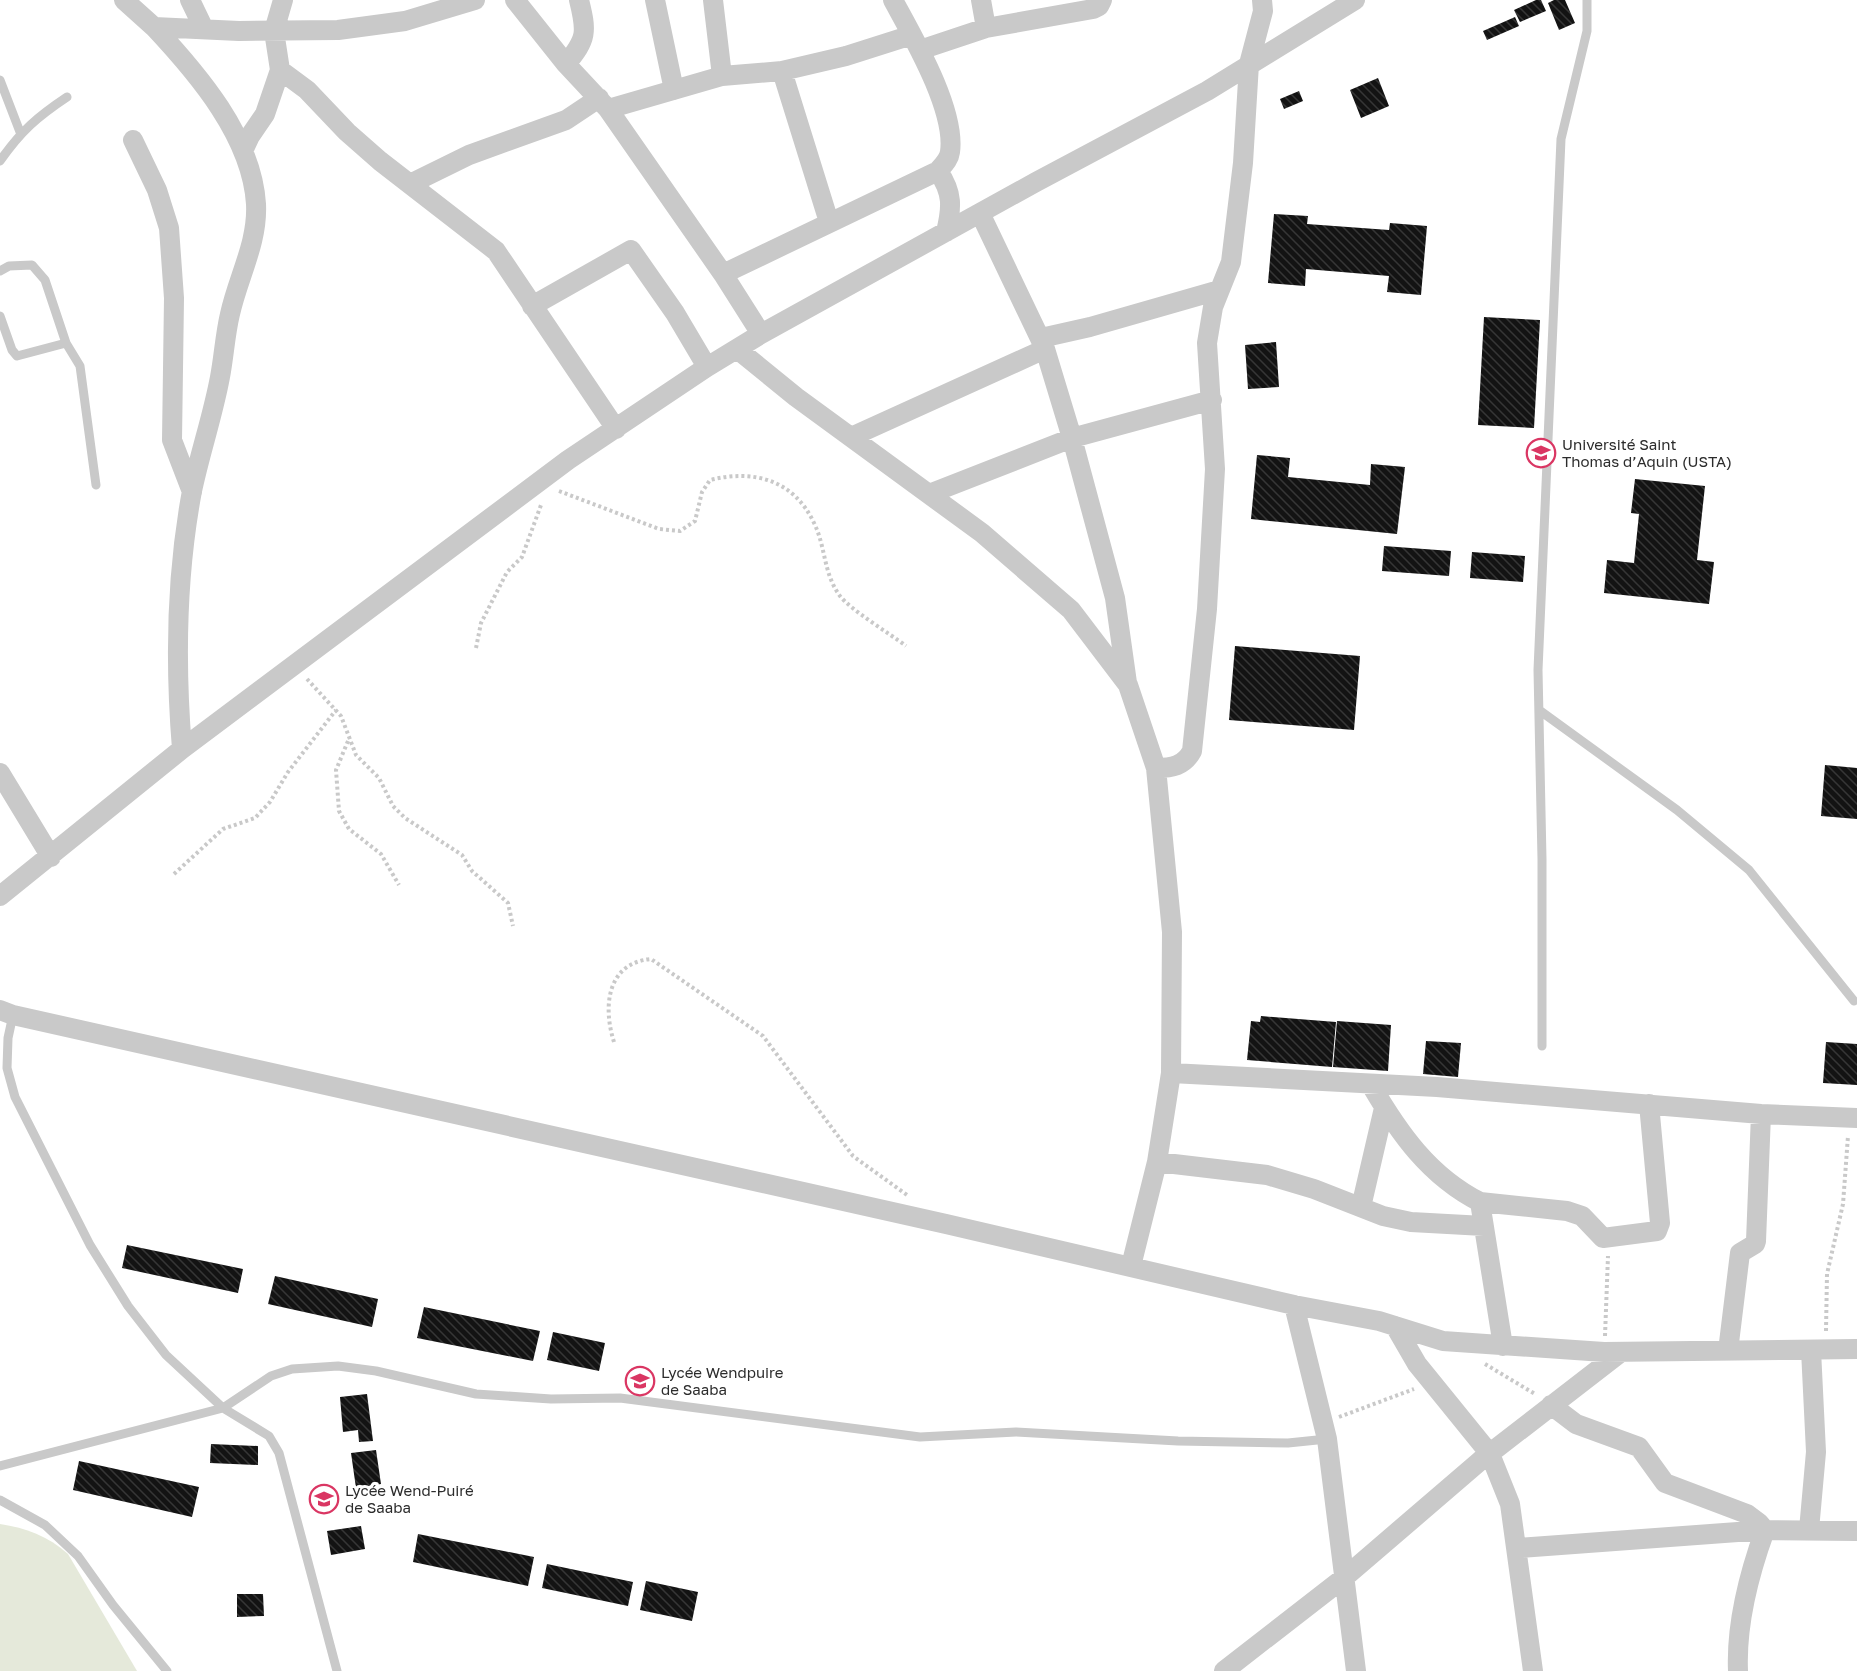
<svg xmlns="http://www.w3.org/2000/svg" width="1857" height="1671" viewBox="0 0 1857 1671" font-family="'Golos Text',sans-serif">
	<style>
		.grass { fill: #e5e9da }
		.building { fill: url(#building-back-hatch) }
		.lines { fill: none; stroke-linecap: round; stroke-linejoin: round }
		.path { stroke: #c9c9c9; stroke-width: 4; stroke-dasharray: 3 3; stroke-linecap: butt }
		.service { stroke: #c9c9c9; stroke-width: 9 }
		.minor { stroke: #c9c9c9; stroke-width: 20 }
		.labels { text-anchor: middle; dominant-baseline: central; stroke-width: 6; stroke-linejoin: round; paint-order: stroke }
		.poi-label { font-size: 15px; fill: #2c2c2c; stroke: #fff; text-anchor: start }
	</style>
	<defs>
		<pattern id="building-back-hatch" width="6" height="6" patternUnits="userSpaceOnUse" patternTransform="scale(1.5)"><rect width="6" height="6" fill="#131313"/><path d="M-1 5l2 2M0 0l6 6M5-1l2 2" fill="none" stroke="#363636"/></pattern>
	</defs>
	<rect width="100%" height="100%" fill="#fff"/>
	<path class="grass" d="M0 1524C26 1528 48 1536 68 1554L137 1671H0Z"/>
	<path class="building" d="M1536 0H1541L1546 11 1520 22 1514 10Z
		M1554 0H1565L1575 23 1559 30 1548 3Z
		M1515 17 1519 26 1487 40 1483 31Z
		M1378 78 1389 106 1361 118 1350 90Z
		M1299 91 1303 101 1284 109 1280 99Z
		M1274 214 1308 216 1307 224 1389 230 1390 223 1427 226 1421 295 1387 292 1389 276 1306 269 1305 286 1268 283Z
		M1484 317 1540 320 1534 428 1478 425Z
		M1276 342 1279 387 1248 389 1245 345Z
		M1257 455 1290 458 1288 477 1370 485 1371 464 1405 467 1397 534 1251 519Z
		M1635 479 1705 486 1697 560 1714 562 1709 604 1604 593 1607 560 1634 563 1639 514 1631 513Z
		M1384 546 1451 551 1449 576 1382 571Z
		M1472 552 1525 556 1523 582 1470 578Z
		M1235 646 1360 656 1354 730 1229 720Z
		M1825 765 1857 768V819L1821 816Z
		M1261 1016 1336 1022 1332 1067 1247 1060 1251 1021 1260 1022Z
		M1337 1021 1391 1025 1388 1071 1333 1067Z
		M1426 1041 1461 1043 1458 1077 1423 1074Z
		M1826 1042 1857 1044V1085L1823 1083Z
		M127 1245 243 1269 238 1293 122 1268Z
		M275 1276 378 1299 372 1327 268 1304Z
		M424 1307 540 1331 533 1361 417 1338Z
		M553 1332 605 1343 599 1371 547 1360Z
		M367 1394 373 1441 359 1442 358 1430 343 1432 340 1397Z
		M211 1444 258 1446V1465L210 1463Z
		M376 1450 381 1484 356 1488 351 1453Z
		M79 1461 199 1487 192 1517 73 1490Z
		M361 1526 365 1549 331 1555 327 1531Z
		M418 1534 534 1557 528 1586 413 1562Z
		M547 1564 633 1582 628 1606 542 1588Z
		M646 1581 698 1592 692 1621 640 1610Z
		M237 1594H263L264 1616 237 1617Z"/>
	<g class="lines">
		<path class="path" d="M559 491 659 529 680 531 695 521 702 492 710 480C754 469 794 480 814 523 826 547 823 573 840 596 852 611 889 633 906 646
			M476 648 481 623 507 572 522 557 541 505
			M307 679 341 716 356 755 379 778 393 806 405 818 462 855 472 871 508 903 513 926
			M348 741 336 770 339 811 349 829 381 854 399 885
			M174 874 223 829 255 818 270 802 288 772 336 710
			M614 1042C603 1008 606 963 651 959L763 1036 853 1156 907 1195
			M1826 1331 1827 1274 1843 1204 1848 1136
			M1605 1336 1608 1256
			M1485 1364 1535 1394
			M1339 1417 1414 1389"/>
		<path class="service" d="M0 80 20 132
			M0 161C21 131 37 117 67 97
			M0 271 9 266 32 265 45 280 66 343 80 366 96 485
			M0 316 12 350 17 356 66 343
			M1539 710 1677 810 1749 870 1854 1001
			M13 1015 8 1038 7 1068 15 1097 90 1245 128 1306 166 1355 223 1408 269 1436 279 1453 337 1671
			M1542 1046V859L1538 670 1561 139 1587 31V0
			M0 1466 223 1408 271 1376 292 1369 338 1366 376 1371 476 1394 551 1399 620 1398 920 1437 1016 1432 1178 1441 1288 1443 1327 1439
			M0 1500 45 1525 78 1556 113 1605 167 1671"/>
		<path class="minor" d="M124 0 154 27 239 31 338 30 405 21 475 0
			M190 0 204 29
			M515 0 566 64 608 109 723 274 761 334
			M655 0 674 90
			M713 0 722 76
			M893 0C913 37 956 110 950 152 949 160 943 165 938 171 953 193 952 207 946 232
			M154 27C198 74 252 137 256 204 258 243 238 277 230 314 225 335 224 356 220 377 213 415 200 453 192 491 176 576 175 663 182 749
			M986 28 1093 9 1099 6 1102 0
			M920 50 986 28 981 0
			M566 64C587 39 587 32 579 0
			M280 70 307 90 347 132 380 161 496 251 616 429
			M782 71 829 222
			M608 109 722 76 782 71 846 56 912 35
			M133 140 157 190 169 228 174 298 172 440 192 492
			M243 151 250 136 265 114 280 70 274 31 283 0
			M410 184 469 155 566 120 599 98
			M980 213 1045 349 1072 438 1115 598 1127 683
			M723 274 938 171
			M532 306 631 250 675 313 707 367
			M1041 338 1090 327 1219 290
			M737 349 796 397 982 533 1071 610 1128 685 1156 768 1172 932 1171 1073 1157 1162 1131 1266
			M851 437 1045 349
			M929 494 1072 438 1212 400
			M1156 768C1172 768 1184 766 1192 751L1207 609 1215 469 1207 343 1213 307 1231 262 1243 163 1249 64 1263 11 1262 0
			M0 773 51 857
			M0 896 182 749 568 460 707 367 761 334 1036 182 1207 91 1355 0
			M0 1010 13 1015 946 1224 1294 1305 1379 1321 1443 1341 1604 1352 1857 1349
			M1171 1073 1437 1087 1761 1114 1857 1118
			M1371 1085C1399 1133 1429 1176 1480 1202L1503 1346
			M1157 1162 1267 1175 1314 1189 1383 1216 1411 1222 1484 1226
			M1480 1202 1567 1211 1582 1216 1603 1238 1657 1231 1660 1223 1649 1104
			M1361 1207 1384 1108
			M1294 1305 1327 1439 1356 1671
			M1395 1326 1417 1364 1490 1454 1510 1504 1533 1671
			M1728 1351 1740 1253 1755 1244 1756 1241 1761 1114
			M1551 1405 1576 1424 1639 1447 1665 1483 1747 1514 1759 1523 1765 1530C1749 1574 1736 1624 1738 1671
			M1809 1530 1816 1452 1811 1350
			M1519 1548 1765 1530 1857 1531
			M1224 1671 1345 1577 1480 1461 1621 1352"/>
	</g>
	<defs>
		<g id="university-ring" transform="scale(1.5)"><circle r="9.5" fill="#fff" stroke="#da3663" stroke-width="1.5"/><path d="M0-5L7-2L0 1L-7-2ZM-4 1L0 2.5L4 1V4Q0 6-4 4Z" fill="#da3663"/></g>
		<g id="school-ring" transform="scale(1.5)"><circle r="9.5" fill="#fff" stroke="#da3663" stroke-width="1.5"/><path d="M0-5L7-2L0 1L-7-2ZM-4 1L0 2.5L4 1V4Q0 6-4 4Z" fill="#da3663"/></g>
	</defs>
	<g fill-rule="evenodd">
		<use href="#university-ring" x="1541" y="453"/>
		<use href="#school-ring" x="640" y="1381"/>
		<use href="#school-ring" x="324" y="1499"/>
	</g>
	<g class="labels">
		<g class="poi-label">
			<text x="1562" y="444">Université Saint<tspan x="1562" dy="17">Thomas d’Aquin (USTA)</tspan></text>
			<text x="661" y="1372">Lycée Wendpuire<tspan x="661" dy="17">de Saaba</tspan></text>
			<text x="345" y="1490">Lycée Wend-Puiré<tspan x="345" dy="17">de Saaba</tspan></text>
		</g>
	</g>
</svg>
